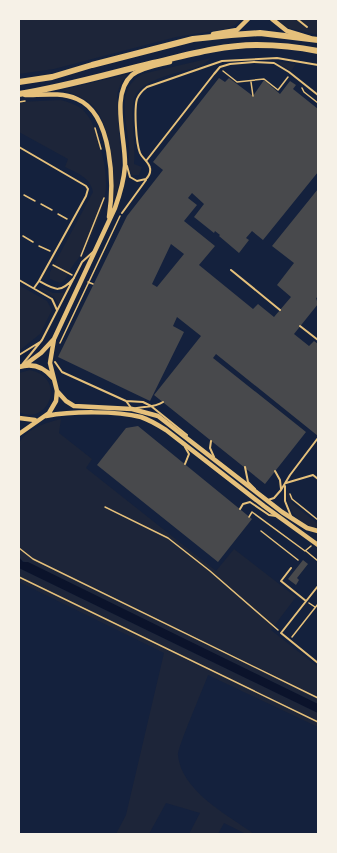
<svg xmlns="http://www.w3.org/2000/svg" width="337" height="853" viewBox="0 0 337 853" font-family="Signika,sans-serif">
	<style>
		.green { fill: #1d2539 }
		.water { fill: #0b132b }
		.building { fill: #48494c; fill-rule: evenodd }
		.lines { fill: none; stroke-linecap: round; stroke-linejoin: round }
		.path { stroke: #e5c07b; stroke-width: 1.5 }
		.service { stroke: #e5c07b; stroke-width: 2 }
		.tertiary { stroke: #e5c07b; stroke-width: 4.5 }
		.primary { stroke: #e5c07b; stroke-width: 6 }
	</style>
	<rect width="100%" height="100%" fill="#14213d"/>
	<path class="green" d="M19 19H241L235 25 226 29 176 37 54 69 19 74Z
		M276 19H318V35L284 27Z
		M211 58C209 60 205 64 202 65 182 74 136 77 133 103 131 123 136 144 134 164L142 167 139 175H132C126 167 130 157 129 148 128 124 114 90 142 74Z
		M275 61 296 64 291 71Z
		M128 74 121 83 117 94 121 162 120 180 114 203C115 179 111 125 94 107 85 98 74 94 62 90Z
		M61 100C69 102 77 105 83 110 92 119 96 131 99 143 103 156 106 169 106 182 107 206 89 247 74 264 68 271 68 280 60 283L50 279V272L93 192C90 177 77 173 65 167L68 159 19 132V102Z
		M19 285 47 301 52 310 40 334 19 351Z
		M41 287 53 293H64L59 305 54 297 40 289Z
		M30 370C68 378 48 427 19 412V373Z
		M61 419 59 433 92 459 86 468 216 571 234 549 296 597 271 630 318 667V704L21 560 19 557V443C28 428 45 423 61 419Z
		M288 488 292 503 318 524V528C299 527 283 506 288 488Z
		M19 568 318 713V727L208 675C204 687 178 746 178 755 181 791 228 815 254 834H246L224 823 218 834H189L200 813 166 803 149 834H116L126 815 164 653 19 582Z"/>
	<path class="water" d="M19 557 23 562H28L318 704V713L19 568Z"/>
	<path class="building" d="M219 78 225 82 229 78 253 96 264 80 280 94 290 81 296 85 293 89 318 109V172L263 240 252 231 246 238 249 240 239 253 219 236 220 235 215 231 214 233 194 217 204 204 192 193 188 198 197 205 184 221 215 246 199 265 253 309 258 304 274 317 291 297 277 285 294 263 272 246 318 189V297L316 298 318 304 294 334 309 346 314 341 318 344V436L216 354 213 358 306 432 265 484 154 395 201 336 177 317 173 326 184 332 150 401 58 357 127 216 163 170 153 162ZM171 244 184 254 157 287 152 284Z
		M138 426 252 519 218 562 97 465 126 428Z
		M303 560 308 564 297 578 299 580 296 585 288 579Z"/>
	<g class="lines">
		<path class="path" d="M223 71 237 82 264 79 278 90 288 77
			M251 82 253 96
			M302 88 304 92 318 103
			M19 102 25 101
			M95 128 101 149
			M24 195 35 201
			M41 204 52 210
			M58 214 67 219
			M23 236 33 242
			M39 246 50 251
			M81 256 104 198
			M53 265 72 275
			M88 282 93 284
			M60 343 120 216
			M290 494 292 499 318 520
			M105 507 168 538 210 571 278 630
			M249 517 252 512 305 551 311 546
			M261 531 298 560
			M19 548 33 559 318 698
			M306 551 318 561
			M19 577 318 722
			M309 603 315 607
			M292 637 318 604"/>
		<path class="service" d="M297 19 307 27
			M19 147 86 186 88 189 86 196 39 281C55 290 60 294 74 278
			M146 161 214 74 220 67 230 64 254 62 274 63 289 72 318 95
			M127 166 130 177 137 181 146 179C149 176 151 173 150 168 149 162 142 158 140 153 136 143 134 109 137 99 139 94 143 90 147 87L222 61 277 58 318 65
			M122 213 146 180
			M231 270 280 310
			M19 280 52 299 57 310
			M34 288 39 281
			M300 326 318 340
			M19 355 40 342
			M55 362 62 372 126 401 143 402 151 406 187 435
			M21 366 42 340 82 262 93 252
			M126 401 132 409C142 406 155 408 163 402
			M211 441 210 448 214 457
			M185 447 189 454 185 464
			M245 467 248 482 255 489
			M275 471 280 480 281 489
			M286 483 313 475 318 479
			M285 486V501L291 516
			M268 500 274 498 281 490 290 475 318 438
			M240 509 243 504 250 502 269 515 276 516
			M291 568 281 581 306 601
			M318 586 281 633 318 663"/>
		<path class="tertiary" d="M272 19 287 31 310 38
			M213 34 237 30 248 19
			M25 95C42 95 61 92 77 99 113 114 114 184 109 217
			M26 364 41 353 53 340
			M19 367C32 363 44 367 53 378
			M57 391 66 401 74 406 132 409 158 416 282 512 307 528 318 531
			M46 416C72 411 117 411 141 417 150 420 158 425 166 430L264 506 318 545
			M19 418 35 420
			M19 434 49 413 56 401 57 391 50 363 54 339 115 208C120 194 124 180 125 166 126 139 110 94 132 75 142 67 158 65 170 62"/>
		<path class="primary" d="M19 82 52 77 92 65 193 39 231 35 260 33 318 40
			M19 94C64 87 108 74 153 63 187 55 222 45 257 45 278 45 298 47 318 51"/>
	</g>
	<rect width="337" height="853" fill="none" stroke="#f6f1e7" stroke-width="40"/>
</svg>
